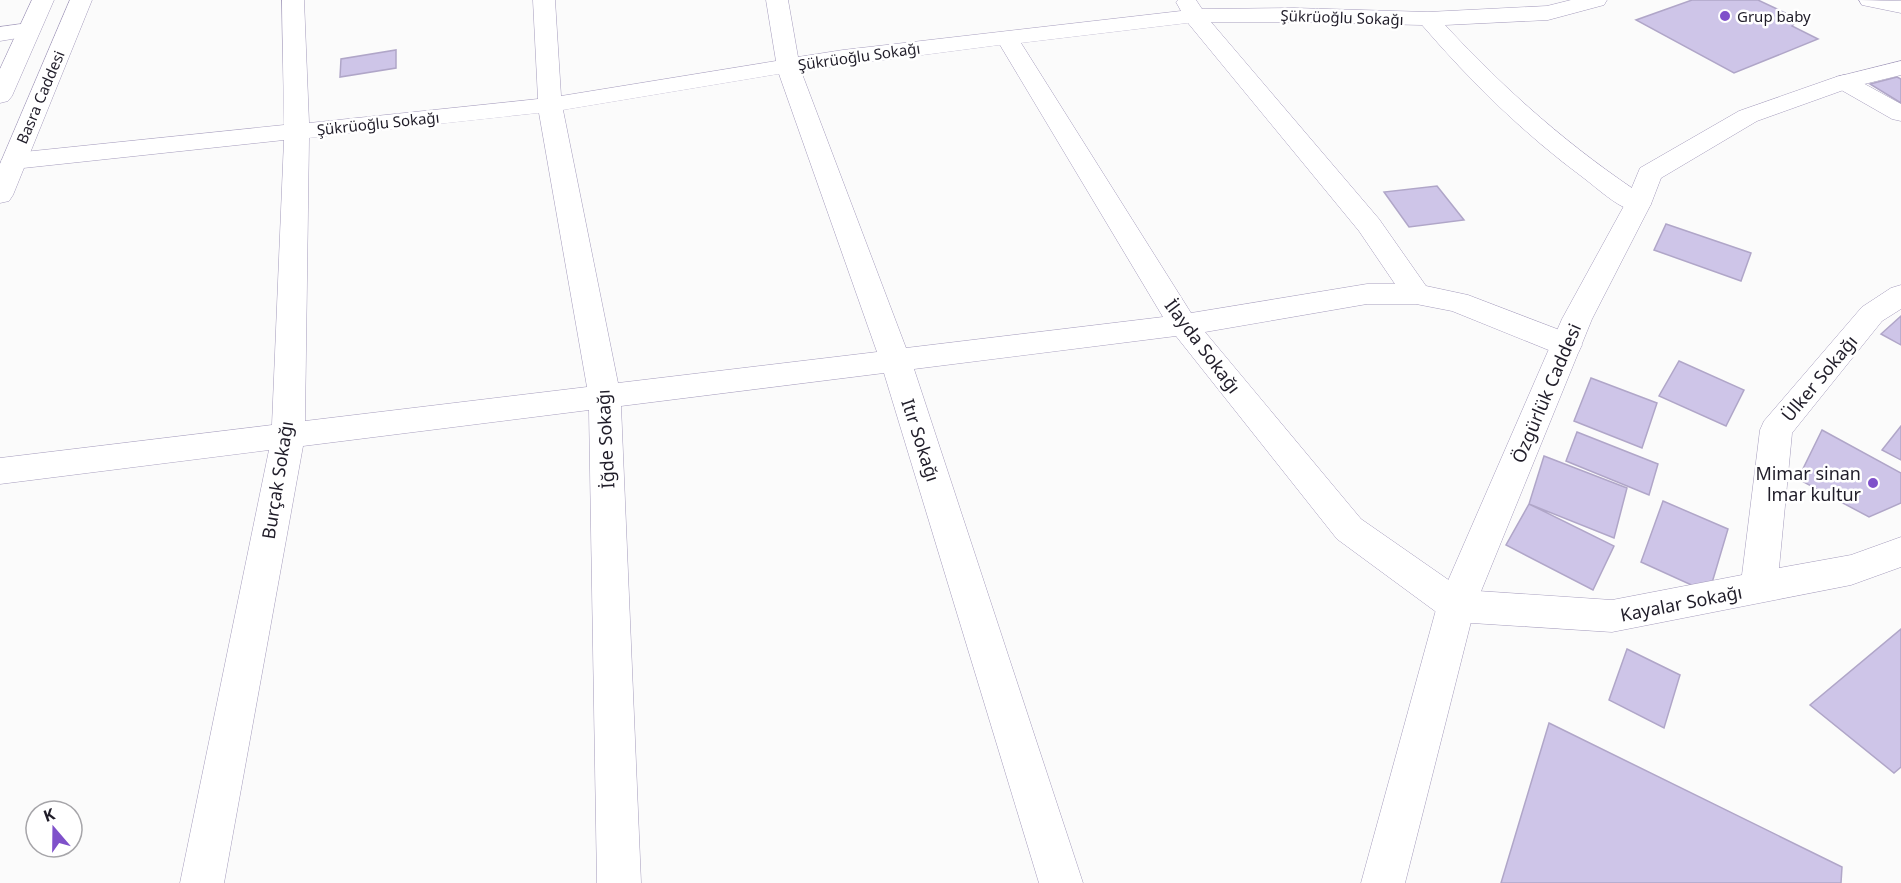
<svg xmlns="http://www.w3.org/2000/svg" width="1901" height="883" viewBox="0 0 1901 883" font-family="'Noto Sans',sans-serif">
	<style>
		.building { fill: #cec5e8; stroke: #b0a6c8; stroke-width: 1.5 }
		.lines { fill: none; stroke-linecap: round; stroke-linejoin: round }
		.minor-casing { stroke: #a49bbc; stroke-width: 1 }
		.tertiary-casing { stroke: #a49bbc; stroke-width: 1 }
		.secondary-casing { stroke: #a49bbc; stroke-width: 1 }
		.minor { fill: #fff; fill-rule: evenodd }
		.tertiary { fill: #fff; fill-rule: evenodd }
		.secondary { fill: #fff; fill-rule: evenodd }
		.poi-dot { fill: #7f51ca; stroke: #fff; stroke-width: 2 }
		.labels { text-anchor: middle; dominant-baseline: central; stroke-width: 5; stroke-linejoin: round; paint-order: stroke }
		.far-poi-label { font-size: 15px; fill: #201d29; stroke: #fff; text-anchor: start }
		.far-street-label { font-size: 15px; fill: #201d29; stroke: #fff }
		.street-label { font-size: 18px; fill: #201d29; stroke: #fff }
		.poi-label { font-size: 18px; fill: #201d29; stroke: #fff; text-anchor: end }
	</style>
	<rect width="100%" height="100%" fill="#fbfbfb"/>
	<path class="building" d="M1692 0H1758L1798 19 1792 26 1818 39 1734 73 1636 20Z
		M396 50V68L340 77 341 59Z
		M1897 77 1901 79V103L1870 84Z
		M1437 186 1464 220 1409 227 1384 192Z
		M1666 224 1751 253 1741 281 1654 250Z
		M1901 316V345L1881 334Z
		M1679 361 1744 390 1726 426 1659 396Z
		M1591 378 1657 403 1642 448 1574 421Z
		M1901 426V460L1882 450Z
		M1822 430 1901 473V503L1869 517 1798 479Z
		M1577 432 1658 464 1649 495 1566 461Z
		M1544 456 1627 488 1614 538 1529 504Z
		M1663 501 1728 529 1709 593 1641 562Z
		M1529 504 1614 546 1593 590 1506 545Z
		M1901 629V767L1894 773 1810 705Z
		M1627 649 1680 675 1664 728 1609 700Z
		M1549 723 1842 867 1841 883H1501Z"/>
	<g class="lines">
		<g class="minor-casing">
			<path id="minor" d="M282 0H304L309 123 538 99 533 0H555L561 96 776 61 766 0H788L798 57 843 50 1181 11 1176 2 1178 0H1196L1202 9 1294 8 1428 12 1547 6 1571 0H1607L1604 5 1548 20 1445 25C1506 91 1572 149 1647 198L1651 204 1647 210C1641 212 1636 213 1630 210 1614 204 1598 189 1585 179 1524 134 1471 82 1422 25L1294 22H1211L1379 219 1426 286 1468 295 1578 337 1582 345 1578 353 1567 356 1556 353 1452 311 1416 304H1367L1205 332 1361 519 1463 590 1612 600 1742 575 1760 430 1764 421 1862 307 1891 288 1901 285V309L1882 321 1792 433 1779 568 1851 555 1901 537V567L1851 585 1612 632 1456 622 1443 617 1337 539 1176 336 914 369 1083 883H1039L884 373 621 406 641 883H597L589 410 303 446 224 883H180L269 450 0 484V458L272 425 284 140 14 169 5 166 1 161 5 156 14 153 284 125ZM1188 23 1359 231 1395 284H1367L1191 313 1021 43ZM1000 45 1163 317 906 348 801 71ZM779 74 877 352 618 383 563 110ZM539 113 587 387 305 421 309 138Z
				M28 23 36 25 39 30 36 35 0 41V27Z
				M1844 75 1852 77 1901 104V121L1892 119 1836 87 1832 82 1836 77Z"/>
		</g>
		<g class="tertiary-casing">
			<path id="tertiary" d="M1859 0 1901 1V13L1862 5Z
				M1901 61V75L1852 87 1757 121 1661 178 1651 204 1592 319 1475 606 1405 883H1361L1437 606 1562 319 1625 204 1640 168 1739 111 1836 77Z"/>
		</g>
		<g class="secondary-casing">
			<path id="secondary" d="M32 0H54L12 96 8 101 0 103V69Z
				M70 0H92L13 195 9 201 0 203V164Z"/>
		</g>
		<use href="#minor" class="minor"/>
		<use href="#tertiary" class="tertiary"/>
		<use href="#secondary" class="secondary"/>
	</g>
	<g class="poi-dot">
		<circle cx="1725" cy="16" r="6"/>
		<circle cx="1873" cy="483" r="6"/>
	</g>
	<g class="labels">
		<g class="far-poi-label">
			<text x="1737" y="16">Grup baby</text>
		</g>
		<g class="far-street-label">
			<text transform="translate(1342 17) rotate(2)">Şükrüoğlu Sokağı</text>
			<text transform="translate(859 56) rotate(-8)">Şükrüoğlu Sokağı</text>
			<text transform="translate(40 97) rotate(-67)">Basra Caddesi</text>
			<text transform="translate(378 123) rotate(-6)">Şükrüoğlu Sokağı</text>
		</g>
		<g class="street-label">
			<text transform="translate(1203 346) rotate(53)">İlayda Sokağı</text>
			<text transform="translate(1819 378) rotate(-50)">Ülker Sokağı</text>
			<text transform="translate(1546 393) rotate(-67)">Özgürlük Caddesi</text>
			<text transform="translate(605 439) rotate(-93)">İğde Sokağı</text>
			<text transform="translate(921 440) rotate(72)">Itır Sokağı</text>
			<text transform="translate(277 480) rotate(-81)">Burçak Sokağı</text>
			<text transform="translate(1681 603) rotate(-11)">Kayalar Sokağı</text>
		</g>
		<g class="poi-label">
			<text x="1861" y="473">Mimar sinan<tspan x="1861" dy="21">lmar kultur</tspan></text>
		</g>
	</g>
	<g transform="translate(54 829) rotate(340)"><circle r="28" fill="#ffffff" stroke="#a6a5a9" stroke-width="1.5"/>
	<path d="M0-4.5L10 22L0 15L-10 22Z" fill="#7f51ca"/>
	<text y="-9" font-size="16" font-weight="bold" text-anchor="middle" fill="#201d29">K</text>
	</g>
</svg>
